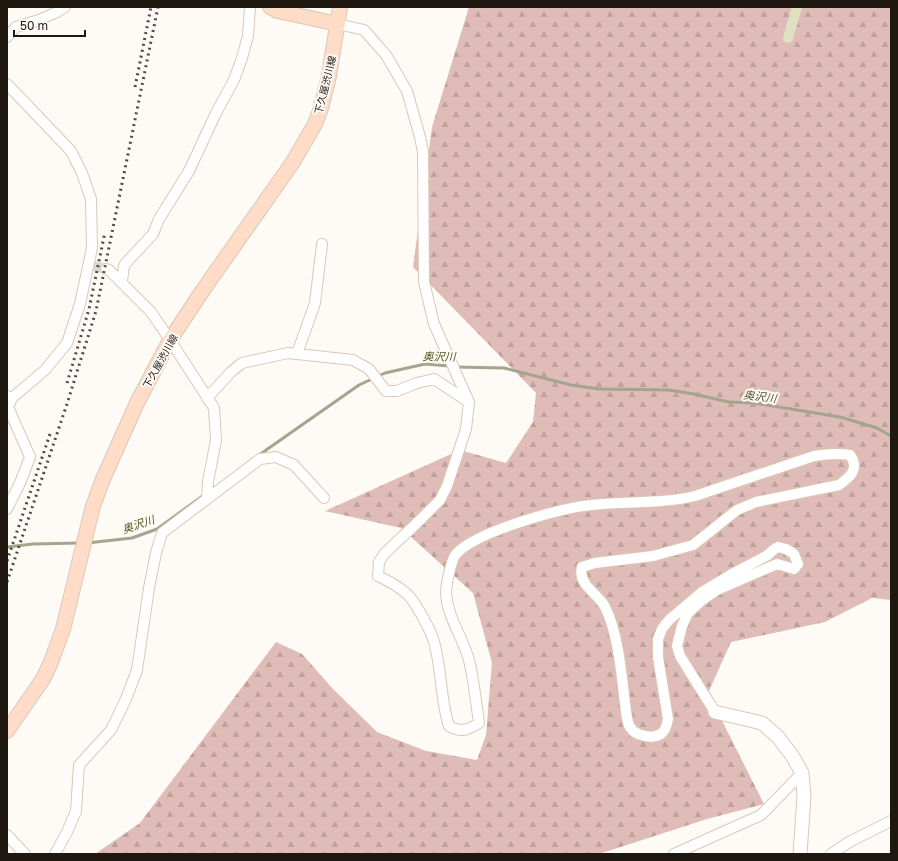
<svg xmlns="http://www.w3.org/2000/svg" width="898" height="861" viewBox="0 0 898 861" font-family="'Golos Text','Noto Sans JP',sans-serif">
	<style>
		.forest { fill: url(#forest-firs) }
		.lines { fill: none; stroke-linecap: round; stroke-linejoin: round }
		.stream { stroke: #a5a48c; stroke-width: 3 }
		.canal { stroke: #dfe0c1; stroke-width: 10 }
		.minor-tunnel { stroke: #ddd8d4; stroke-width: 10; stroke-dasharray: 10 5; stroke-linecap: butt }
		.minor-casing { stroke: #dbc8b4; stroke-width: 12 }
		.tertiary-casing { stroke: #dbc8b4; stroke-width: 15 }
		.secondary-casing { stroke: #dbc8b4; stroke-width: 16 }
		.minor { stroke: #fff; stroke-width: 10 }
		.tertiary { stroke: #fff; stroke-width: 13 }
		.secondary { stroke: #fedcc8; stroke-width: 14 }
		.rail { stroke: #4f4942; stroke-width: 3; stroke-dasharray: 2 4; stroke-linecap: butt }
		.labels { text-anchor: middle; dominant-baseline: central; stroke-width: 4; stroke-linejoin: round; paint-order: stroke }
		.street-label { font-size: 10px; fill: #1f1811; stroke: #fefaf6 }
		.water-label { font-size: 11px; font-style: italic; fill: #535320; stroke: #fefaf6 }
	</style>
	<defs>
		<pattern id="forest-firs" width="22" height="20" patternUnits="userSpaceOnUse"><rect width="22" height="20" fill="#dfbcb7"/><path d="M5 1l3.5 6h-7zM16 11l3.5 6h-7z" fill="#bfa19c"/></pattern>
	</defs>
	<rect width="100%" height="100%" fill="#fefaf6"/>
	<path class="forest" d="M469 7H891V600L872 598 825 622 731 642 708 693 764 804 707 819 599 854H95L140 823 276 642 302 654 333 689 377 732 426 751 477 760 486 735 492 663 473 593 401 528 325 511 460 450 506 463 533 422 536 393 413 267 432 127Z"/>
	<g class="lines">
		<path class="stream" d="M455 367 504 368 571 385 599 389 669 390 694 394 729 402 754 403 840 417 877 428 891 436
			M259 455 359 385 385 373 425 364 449 366
			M87 543 132 538 157 529 204 495
			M7 547 33 544 79 543"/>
		<path class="canal" d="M788 38 797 7"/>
		<path class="minor-tunnel" d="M94 266 106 269"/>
		<g class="minor-casing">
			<path id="minor" d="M338 24 364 30 386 55 407 91 420 137 423 152 424 282 434 324 469 402 466 429 447 486 440 500 417 523 385 553 379 562 378 576C389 581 398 586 407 594 414 600 432 632 434 642 442 669 440 699 449 726 460 733 468 730 479 723 476 702 474 681 469 660 463 638 448 618 446 594 446 585 451 560 456 554 477 531 561 508 592 505 627 501 662 504 695 496L814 456C826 454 838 453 850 455 860 469 850 477 839 485L756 502 737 510 693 545 653 556 595 563 582 567C577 585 599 594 605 607 620 636 622 685 627 718 628 721 628 725 630 727 635 736 654 740 662 733 666 730 667 724 668 719L658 657V639L662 629 669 620 702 592 732 574 768 555 773 550 778 547 786 549 794 554 798 564 794 569 777 564 717 590 701 601 688 613 682 626 677 646 680 656 715 712
				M7 37 16 27 39 20 57 12 65 7
				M7 84 71 151 82 173 91 199 92 248 80 304 67 343 45 370 12 398
				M106 269 109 270 151 312 170 340 214 408 216 440 208 482 207 498
				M121 282C124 277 122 270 125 264L153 234 159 219 189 171 216 113 234 80 242 58 248 36 250 7
				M297 354 315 303 322 244
				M7 396 12 398 8 407 30 457 20 483 7 509
				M207 398 231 372 242 363 288 353 353 360 369 369 386 391H397L417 383 434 379 469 402
				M7 835 25 854
				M55 854 67 832 76 811 79 765 111 730 126 699 137 670 149 588 156 553 162 533 260 459 276 457 294 465 324 498
				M674 854 761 815 802 773
				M831 854 849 842 891 821"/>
		</g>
		<g class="tertiary-casing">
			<path id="tertiary" d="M715 712 762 723 778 737 793 757 802 773 804 797 800 854"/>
		</g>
		<g class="secondary-casing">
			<path id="secondary" d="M270 7 278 11 338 24
				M7 731 43 679 51 662 63 629 93 506 103 479 137 403 170 340 203 290 293 162 315 124 321 108 329 76 340 7"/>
		</g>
		<use href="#minor" class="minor"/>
		<use href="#tertiary" class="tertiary"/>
		<use href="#secondary" class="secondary"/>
		<path class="rail" d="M135 87 151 7
			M67 383 89 309 105 232
			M7 561 50 434
			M7 582 66 407 96 311 158 7"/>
	</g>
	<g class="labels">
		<g class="street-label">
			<text transform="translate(325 85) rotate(-76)">下久屋渋川線</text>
			<text transform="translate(160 361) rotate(-61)">下久屋渋川線</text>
		</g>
		<g class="water-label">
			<text transform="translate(439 356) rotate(1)">奥沢川</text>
			<text transform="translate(760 396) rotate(7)">奥沢川</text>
			<text transform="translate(138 524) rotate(-19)">奥沢川</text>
		</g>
	</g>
	<rect width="898" height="861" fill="none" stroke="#1f1811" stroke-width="16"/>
	<path d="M14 30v6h71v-6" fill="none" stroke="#1f1811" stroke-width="2"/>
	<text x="20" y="30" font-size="12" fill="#1f1811" stroke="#fefaf6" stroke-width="3" paint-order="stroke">50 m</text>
</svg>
